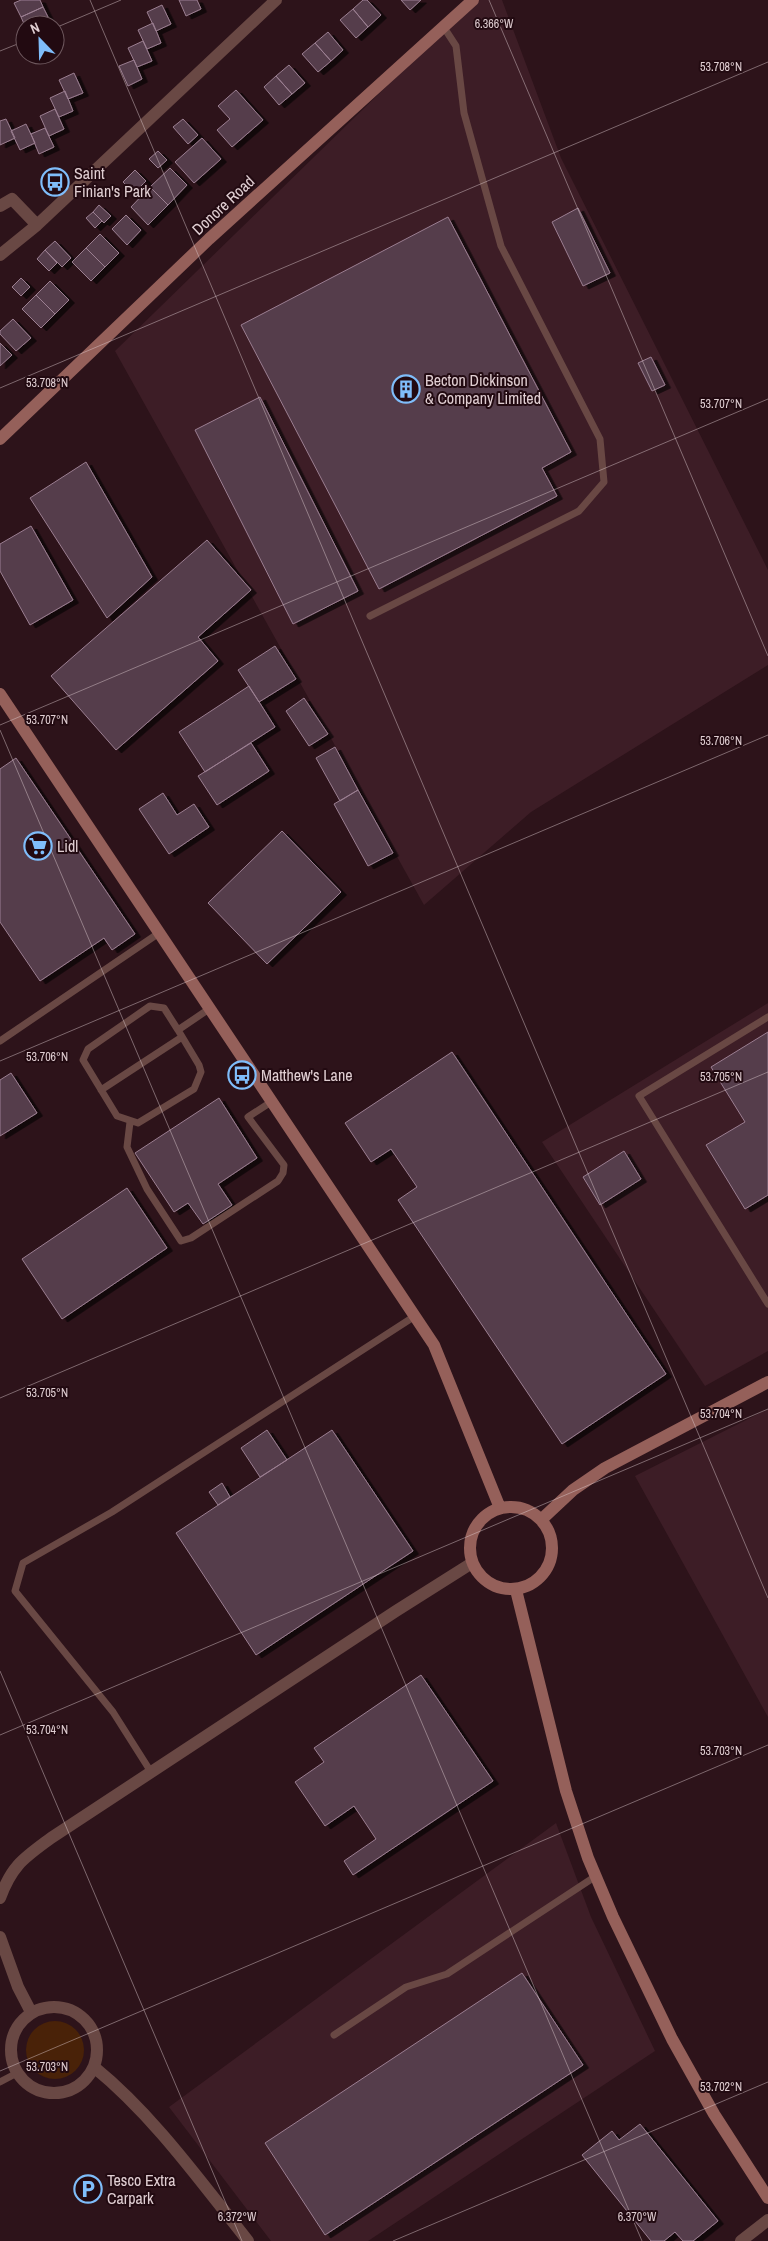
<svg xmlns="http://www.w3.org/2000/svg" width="768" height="2241" viewBox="0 0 768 2241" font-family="'Archivo Narrow',sans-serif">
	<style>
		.built { fill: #3d1d26 }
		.green { fill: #492208 }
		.building { fill: #553c4c; stroke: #9b7f91; filter: url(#shadow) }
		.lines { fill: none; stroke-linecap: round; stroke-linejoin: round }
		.lane { stroke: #694844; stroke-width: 7 }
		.street { stroke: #694844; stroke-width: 12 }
		.secondary { stroke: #95605a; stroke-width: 12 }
		.ticks { fill: none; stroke: #e0ced2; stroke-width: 1; stroke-opacity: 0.45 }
		.labels { text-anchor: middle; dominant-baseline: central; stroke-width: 4; stroke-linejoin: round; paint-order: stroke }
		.poi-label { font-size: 16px; fill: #e0ced2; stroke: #220a11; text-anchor: start }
		.street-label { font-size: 16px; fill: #e0ced2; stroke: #220a11 }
		.ticks-label { font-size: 12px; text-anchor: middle; fill: #e0ced2; stroke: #220a11; stroke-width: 4; stroke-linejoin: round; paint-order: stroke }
	</style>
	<defs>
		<filter id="shadow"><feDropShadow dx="5.5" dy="3" stdDeviation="0" flood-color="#0009"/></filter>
	</defs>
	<rect width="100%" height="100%" fill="#2d131a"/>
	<path class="built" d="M475 0H502L561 158 768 570V665L531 812 424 905 115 351Z
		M768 1003V1351L705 1386 542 1142Z
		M768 1409V1717L635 1476Z
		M556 1823 591 1917 655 2051 368 2241H271L169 2107Z"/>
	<path class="green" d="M26 2050a29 29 0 1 1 58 0a29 29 0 1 1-58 0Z"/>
	<path class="building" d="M21 0H40L43 7 21 17 14 3Z
		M179 0H197L201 9 186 16Z
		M363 0H367L381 15 368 27 353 9Z
		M401 0H421L410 10Z
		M162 5 171 24 156 31 147 12Z
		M43 7 50 21 40 25 25 26 21 17Z
		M353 9 368 27 356 38 340 20Z
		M153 23 161 43 147 49 138 30Z
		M328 32 343 50 331 61 315 43Z
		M143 41 152 61 137 67 128 48Z
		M315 43 331 61 318 72 302 54Z
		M134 60 142 79 128 86 119 66Z
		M289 65 305 83 292 94 276 76Z
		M74 73 83 93 68 99 59 80Z
		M276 76 292 94 279 105 264 87Z
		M236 90 263 120 232 147 217 130 230 119 218 106Z
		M65 91 73 111 59 117 50 98Z
		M55 109 64 129 49 136 40 116Z
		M6 119 15 138 0 145V121Z
		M183 119 198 135 188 144 173 127Z
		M26 124 35 143 20 150 11 131Z
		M45 128 54 147 39 154 31 134Z
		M202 138 221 159 194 183 175 162Z
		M158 151 167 160 158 168 149 159Z
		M170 168 187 185 168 205 150 187Z
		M135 170 146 181 134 193 123 182Z
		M150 187 168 205 148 225 131 207Z
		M99 205 111 216 104 223 93 212Z
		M578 208 610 273 583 286 552 222Z
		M93 212 102 221 95 228 86 218Z
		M126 215 141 230 127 245 112 229Z
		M448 217 571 452 542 468 557 496 379 589 241 325Z
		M100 234 119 253 105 267 86 248Z
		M55 241 71 258 62 267 45 250Z
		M86 248 105 267 91 281 72 262Z
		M45 250 57 263 49 271 37 259Z
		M21 278 30 287 21 296 12 287Z
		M50 281 69 300 55 314 36 295Z
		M36 295 55 314 41 328 22 309Z
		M13 319 31 338 16 351 0 334V331Z
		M0 343 12 355 0 366Z
		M651 357 665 385 652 391 638 363Z
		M260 397 358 591 293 624 195 430Z
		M86 462 152 577 107 618 30 498Z
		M31 526 73 600 30 625 0 571V544Z
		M207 540 251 590 198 637 218 661 116 750 51 676Z
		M275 646 296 679 259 702 238 670Z
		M249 686 275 727 205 772 179 732Z
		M304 698 328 734 309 746 286 711Z
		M251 743 269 771 217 805 198 776Z
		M335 747 358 790 340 801 316 758Z
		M16 758 135 934 112 950 104 938 40 981 0 922V769Z
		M358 790 393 853 368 866 334 804Z
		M163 793 177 815 194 804 209 827 169 854 139 809Z
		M282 831 341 892 267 964 208 903Z
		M768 1032V1195L745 1209 706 1145 745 1122 711 1067Z
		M452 1052 666 1374 562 1444 398 1200 417 1187 391 1149 371 1162 345 1123Z
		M11 1073 37 1113 0 1136V1080Z
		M219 1098 257 1158 218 1184 232 1205 203 1224 188 1203 174 1212 135 1153Z
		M624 1151 641 1179 600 1205 583 1177Z
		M127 1188 167 1248 62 1319 22 1259Z
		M267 1430 287 1460 260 1477 241 1448Z
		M332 1430 413 1551 256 1655 176 1533Z
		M222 1483 230 1497 218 1505 209 1492Z
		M421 1675 493 1781 353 1875 344 1861 376 1839 354 1806 325 1826 295 1782 324 1762 314 1748Z
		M522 1973 583 2065 325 2235 265 2143Z
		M640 2124 718 2221 693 2241H683L675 2232 664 2241H651L582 2155 612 2131 619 2140Z"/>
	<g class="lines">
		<path class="lane" d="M370 616 579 511 604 482 600 439 501 246 464 113 456 46 443 26
			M768 1017 639 1096 768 1304
			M178 1030 164 1008 150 1006 88 1049 83 1060 117 1116 138 1123 194 1089 201 1072 199 1065 178 1030 209 1009
			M0 1041 159 933
			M101 1090 182 1037
			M130 1122 127 1147 147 1189 181 1241 191 1238 278 1181 283 1173 284 1165 248 1117 271 1102
			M151 1772 113 1712 15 1591 23 1563 112 1512 415 1316
			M334 2035 406 1987 447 1974 596 1876
			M0 2082 17 2073"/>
		<path class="street" d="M0 206 12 199 37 225
			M0 255 37 225 276 0
			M0 1898C12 1865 24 1858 51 1838L396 1611 472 1563
			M0 1937 18 1987 31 2012
			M11 2050a43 43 0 1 1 86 0a43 43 0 1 1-86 0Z
			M94 2067C154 2116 200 2181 248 2241
			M741 2241 768 2220"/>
		<path class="secondary" d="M0 439 209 239 473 0
			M0 694 434 1345 500 1508
			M470 1548a41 41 0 1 1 82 0a41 41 0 1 1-82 0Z
			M542 1519 573 1490 605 1468 768 1382
			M516 1590 566 1791 588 1858 613 1917 672 2039 714 2114 768 2198"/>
	</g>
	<path class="ticks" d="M90 0 768 1598M489 0 768 656M55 28 121 0M0 51 25 41M0 388 768 62M0 725 768 399M0 730 642 2241M0 1061 768 735M0 1398 768 1072M0 1671 242 2241M0 1735 768 1409M0 2071 768 1745M393 2241 768 2082"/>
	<defs>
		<g id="bus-ring" transform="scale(1.4375)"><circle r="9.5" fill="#220a11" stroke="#7fbdfa" stroke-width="1.5"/><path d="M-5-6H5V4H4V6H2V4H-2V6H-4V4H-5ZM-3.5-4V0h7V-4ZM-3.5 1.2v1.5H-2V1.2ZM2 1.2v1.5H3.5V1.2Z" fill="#7fbdfa"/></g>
		<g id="building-ring" transform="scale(1.4375)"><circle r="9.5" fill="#220a11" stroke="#7fbdfa" stroke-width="1.5"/><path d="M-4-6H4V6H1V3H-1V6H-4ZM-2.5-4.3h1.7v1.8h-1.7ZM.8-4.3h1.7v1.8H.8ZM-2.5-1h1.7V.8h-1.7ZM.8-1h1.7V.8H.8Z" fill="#7fbdfa"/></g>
		<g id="supermarket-ring" transform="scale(1.4375)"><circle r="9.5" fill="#220a11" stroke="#7fbdfa" stroke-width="1.5"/><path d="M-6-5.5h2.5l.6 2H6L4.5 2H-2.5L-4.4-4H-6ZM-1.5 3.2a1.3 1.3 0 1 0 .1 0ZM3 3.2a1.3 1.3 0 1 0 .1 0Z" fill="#7fbdfa"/></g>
		<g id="parking-ring" transform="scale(1.4375)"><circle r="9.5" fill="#220a11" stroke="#7fbdfa" stroke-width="1.5"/><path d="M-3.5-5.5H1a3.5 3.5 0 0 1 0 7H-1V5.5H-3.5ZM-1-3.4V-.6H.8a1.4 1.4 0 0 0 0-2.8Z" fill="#7fbdfa"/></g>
	</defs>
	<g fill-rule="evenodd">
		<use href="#bus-ring" x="55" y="182"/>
		<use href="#building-ring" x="406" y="389"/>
		<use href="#supermarket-ring" x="38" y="846"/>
		<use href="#bus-ring" x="242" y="1075"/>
		<use href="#parking-ring" x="88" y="2189"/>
	</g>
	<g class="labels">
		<g class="poi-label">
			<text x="74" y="173">Saint<tspan x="74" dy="18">Finian's Park</tspan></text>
			<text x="425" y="380">Becton Dickinson<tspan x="425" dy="18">&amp; Company Limited</tspan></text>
			<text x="57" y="846">Lidl</text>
			<text x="261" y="1075">Matthew's Lane</text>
			<text x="107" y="2180">Tesco Extra<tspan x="107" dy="18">Carpark</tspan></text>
		</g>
		<g class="street-label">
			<text transform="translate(223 205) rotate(-43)">Donore Road</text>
		</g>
	</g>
	<g class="ticks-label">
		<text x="494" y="28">6.366°W</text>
		<text x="721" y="71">53.708°N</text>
		<text x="47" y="387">53.708°N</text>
		<text x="721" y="408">53.707°N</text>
		<text x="47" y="724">53.707°N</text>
		<text x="721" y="745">53.706°N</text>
		<text x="47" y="1061">53.706°N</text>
		<text x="721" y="1081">53.705°N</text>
		<text x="47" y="1397">53.705°N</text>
		<text x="721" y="1418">53.704°N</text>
		<text x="47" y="1734">53.704°N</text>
		<text x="721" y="1755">53.703°N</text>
		<text x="47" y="2071">53.703°N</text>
		<text x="721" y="2091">53.702°N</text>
		<text x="237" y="2221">6.372°W</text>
		<text x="637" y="2221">6.370°W</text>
	</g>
	<g transform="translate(40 40) rotate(337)"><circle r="24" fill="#220a11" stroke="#6e585e"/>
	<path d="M0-4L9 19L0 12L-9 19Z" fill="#7fbdfa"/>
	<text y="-8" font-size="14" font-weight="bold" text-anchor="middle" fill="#e0ced2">N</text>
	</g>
</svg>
